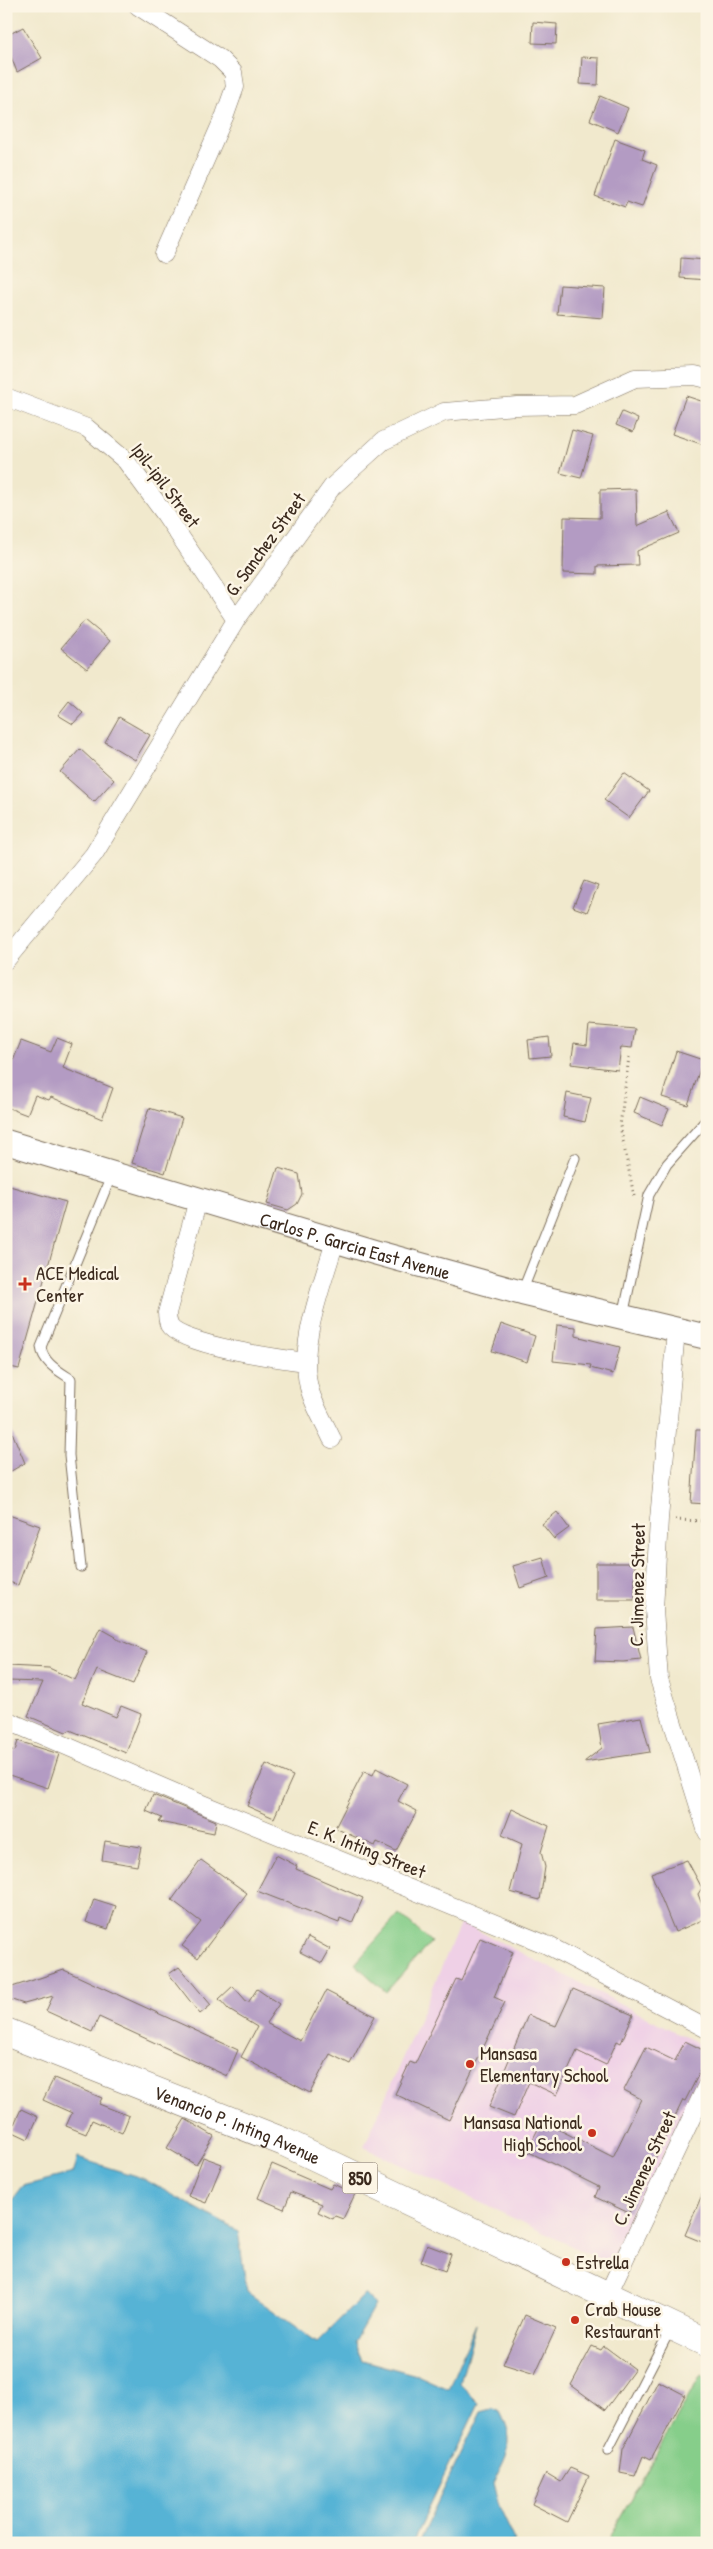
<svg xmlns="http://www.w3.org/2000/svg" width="713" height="2549" viewBox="0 0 713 2549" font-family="'Patrick Hand',sans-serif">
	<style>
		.built { fill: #efd0e6 }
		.green { fill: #86ce8a; stroke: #607c54 }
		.water { fill: #57b3d5; stroke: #496e7a }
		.building { fill: #b39bc3 }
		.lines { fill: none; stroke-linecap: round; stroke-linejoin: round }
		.service-casing { stroke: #7b6d5b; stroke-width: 11 }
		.minor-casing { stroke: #7b6d5b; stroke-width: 19 }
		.secondary-casing { stroke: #7b6d5b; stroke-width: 26 }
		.primary-casing { stroke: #7b6d5b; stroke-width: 29 }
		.path { stroke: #7b6d5b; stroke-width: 3; stroke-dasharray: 1 4; stroke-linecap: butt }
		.service { stroke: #fff; stroke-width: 9 }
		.minor { stroke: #fff; stroke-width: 18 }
		.secondary { stroke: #fff; stroke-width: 24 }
		.primary { stroke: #fff; stroke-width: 28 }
		.poi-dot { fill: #c8321e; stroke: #fcf5e5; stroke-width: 2 }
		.labels { text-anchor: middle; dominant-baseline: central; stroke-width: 5; stroke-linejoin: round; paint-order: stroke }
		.shield { fill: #fcf5e5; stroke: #75675a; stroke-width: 1 }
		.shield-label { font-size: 18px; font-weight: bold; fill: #3b2a1e }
		.street-label { font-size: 19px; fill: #3b2a1e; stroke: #fcf5e5 }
		.poi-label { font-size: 19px; fill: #3b2a1e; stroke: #fcf5e5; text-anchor: start }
	</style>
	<rect width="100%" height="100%" fill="#fcf5e5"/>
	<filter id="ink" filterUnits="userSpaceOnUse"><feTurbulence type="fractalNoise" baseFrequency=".02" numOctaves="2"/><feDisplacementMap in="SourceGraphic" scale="10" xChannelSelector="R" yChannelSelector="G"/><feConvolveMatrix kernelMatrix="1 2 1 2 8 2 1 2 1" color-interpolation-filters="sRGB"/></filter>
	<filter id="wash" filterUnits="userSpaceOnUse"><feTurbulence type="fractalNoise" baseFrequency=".0096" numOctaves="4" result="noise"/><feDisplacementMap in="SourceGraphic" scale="20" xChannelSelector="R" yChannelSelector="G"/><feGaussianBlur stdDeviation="1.12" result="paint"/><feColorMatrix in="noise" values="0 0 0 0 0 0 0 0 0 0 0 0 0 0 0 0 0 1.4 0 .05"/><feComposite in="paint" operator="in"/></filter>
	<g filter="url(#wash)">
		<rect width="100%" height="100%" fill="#f1e9cd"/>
		<path class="built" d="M461 1922 707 2048V2063L611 2265 364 2147Z"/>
		<path class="green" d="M399 1914 431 1942 386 1992 355 1964Z
			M701 2375 707 2378V2543H606Z"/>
		<path class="water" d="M78 2158 142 2178 238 2231 247 2292 317 2342 365 2294 375 2305 354 2342 362 2360 417 2375 448 2389 476 2324 460 2384 479 2403 412 2543H6V2208L23 2186 73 2173Z
			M492 2409 499 2410C517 2444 508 2452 493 2483L499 2507 516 2543H418L481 2412Z"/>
		<g id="blocks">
			<path class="building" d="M533 22 557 24 556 44 532 43Z
				M23 27 42 58 17 72 6 44V36Z
				M582 57 599 58 598 85 580 84Z
				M600 96 628 108 618 132 590 120Z
				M615 139 645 150 642 159 657 165 642 207 627 202 625 207 595 196Z
				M681 258 707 260V280L680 278Z
				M560 285 605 288 603 318 557 314Z
				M686 396 707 403V446L672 434Z
				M622 412 638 419 633 432 616 425Z
				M572 430 593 436 581 478 560 473Z
				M636 489 637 526 669 512 679 533 637 551 638 565 597 566V574L563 573 564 517 600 518V490Z
				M85 620 110 641 87 669 61 648Z
				M69 701 83 713 73 724 58 715Z
				M119 717 150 735 135 760 105 742Z
				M80 749 114 780 94 802 60 772Z
				M624 773 649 791 629 818 604 800Z
				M584 881 598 886 587 912 573 907Z
				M589 1025 635 1029 632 1048 621 1047 618 1070 571 1064 574 1043 587 1045Z
				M549 1037 551 1056 530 1058 528 1040Z
				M57 1038 72 1044 63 1068 113 1088 102 1119 51 1097 49 1100 35 1095 27 1115 6 1107V1069L9 1071 21 1041 51 1052Z
				M676 1051 703 1060 688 1105 662 1097Z
				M567 1093 591 1098 585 1122 563 1117Z
				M640 1097 669 1109 662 1125 634 1113Z
				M149 1108 182 1118 165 1173 132 1163Z
				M278 1168 299 1174 302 1194 297 1204 288 1210 267 1204Z
				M6 1185 66 1202 19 1369 6 1366Z
				M501 1324 535 1336 527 1362 492 1351Z
				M557 1325 576 1327V1336L620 1347 613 1374 590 1368 591 1365 553 1361Z
				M6 1418 25 1463 6 1474Z
				M696 1430H707V1504L691 1503Z
				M557 1512 569 1528 554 1539 542 1524Z
				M6 1514 40 1526 18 1585 6 1581Z
				M543 1557 549 1578 520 1588 513 1566Z
				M596 1563H635V1600H596Z
				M633 1627 641 1660 623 1662 595 1661 597 1629Z
				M100 1628 116 1637 115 1638 147 1652 133 1684 97 1670 82 1703 116 1717 121 1706 141 1714 126 1753 70 1730 66 1732 28 1716 43 1682 7 1681V1666L49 1668 75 1680Z
				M641 1717 650 1752 584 1762 602 1748 598 1724Z
				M18 1741 59 1754 48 1788 6 1774V1748L15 1751Z
				M266 1764 293 1776 274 1818 247 1806Z
				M376 1768 407 1784 398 1801 417 1811 396 1851 377 1842 375 1846 335 1828 364 1771 373 1775Z
				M153 1795 216 1821 214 1833 159 1822 162 1818 146 1811Z
				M512 1809 549 1826 541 1852 545 1867 540 1900 510 1892 522 1844 502 1835Z
				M105 1841 141 1847 137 1866 102 1860Z
				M276 1855 297 1866 296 1869 363 1898 352 1923 340 1918 339 1923 257 1891Z
				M201 1860 247 1893 198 1958 182 1946 201 1922 172 1900Z
				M687 1860 702 1888 698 1894 707 1918 675 1932 651 1873Z
				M94 1899 116 1906 108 1929 86 1922Z
				M308 1937 330 1949 322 1963 300 1952Z
				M480 1938 513 1952 494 1997 505 2002 449 2120 395 2094 410 2062 415 2064 456 1979 461 1981Z
				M179 1967 211 2005 200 2014 169 1974Z
				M64 1970 238 2050 227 2076 99 2017 92 2032 46 2011 53 1996 24 2004 6 1998V1989Z
				M233 1986 248 2003 257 1989 279 2004 266 2023 300 2041 326 1991 375 2016 350 2064 330 2054 310 2093 241 2057 257 2027 229 2010 219 1999Z
				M573 1989 633 2015 621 2043 617 2041 606 2065 577 2051 557 2095 529 2082 514 2117 489 2107 528 2015 556 2026Z
				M685 2041 707 2052V2058L685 2101 683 2100 629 2213 595 2197 599 2187 527 2151 542 2121 613 2157 641 2099 624 2090 646 2047 675 2061Z
				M54 2078 102 2098 99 2104 129 2116 122 2133 92 2120 86 2134 66 2126 72 2113 43 2100Z
				M21 2109 38 2117 28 2139 11 2131Z
				M185 2119 214 2136 196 2165 167 2148Z
				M203 2157 222 2164 206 2203 188 2196Z
				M272 2164 330 2189 333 2184 355 2194 343 2219 335 2216 333 2219 318 2212 322 2204 291 2192 284 2209 258 2198Z
				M707 2183V2244L685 2235Z
				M427 2245 451 2254 445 2271 421 2262Z
				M525 2315 556 2328 535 2374 503 2364Z
				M592 2346 601 2350 604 2346 635 2369 605 2410 571 2385Z
				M658 2381 685 2395 651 2460 643 2456 635 2476 620 2473 623 2449Z
				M570 2468 589 2476 567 2522 532 2504 546 2473 561 2482Z"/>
		</g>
	</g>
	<g filter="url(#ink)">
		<use href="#blocks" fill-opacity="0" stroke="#7b6d5b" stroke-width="1"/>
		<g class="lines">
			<g class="service-casing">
				<path id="service" d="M522 1292 575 1158
					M623 1316 649 1195 667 1164 707 1119
					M81 1567 69 1455 71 1379C59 1371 43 1363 41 1347L112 1174
					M608 2450 671 2328"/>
			</g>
			<g class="minor-casing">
				<path id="minor" d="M138 6 220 59 233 72 235 87 225 115 164 254
					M6 397 87 428 126 461 165 514 236 620
					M6 960 94 854 236 620 332 487 383 441 444 412 517 406 575 405 635 378 695 376 707 379
					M198 1200 167 1313C167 1316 168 1322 169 1325 179 1345 282 1359 306 1362
					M676 1331 659 1519 654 1610 659 1679 707 1832
					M332 1439C325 1424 316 1409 311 1394 295 1350 323 1284 335 1241
					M6 1720 185 1797 547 1945 707 2029
					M607 2296 707 2085"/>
			</g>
			<g class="secondary-casing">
				<g id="secondary">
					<path id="s1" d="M6 1142 374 1252 522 1293 707 1337"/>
				</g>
			</g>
			<g class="primary-casing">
				<g id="primary">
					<path id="s2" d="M6 2032 284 2142 707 2343"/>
				</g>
			</g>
			<path class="path" d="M629 1057 620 1126 634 1196
				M675 1520 704 1521"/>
			<use href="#service" class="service"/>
			<use href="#minor" class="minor"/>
			<use href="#secondary" class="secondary"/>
			<use href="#primary" class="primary"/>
		</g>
	</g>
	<g class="poi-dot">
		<path d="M22.5 1276.5h5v5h5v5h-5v5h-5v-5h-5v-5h5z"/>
		<circle cx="470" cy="2064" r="5"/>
		<circle cx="592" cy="2133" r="5"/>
		<circle cx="566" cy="2262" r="5"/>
		<circle cx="575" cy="2320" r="5"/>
	</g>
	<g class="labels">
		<rect class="shield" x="342.5" y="2162.5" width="35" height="31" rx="4"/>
		<g class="shield-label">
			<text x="360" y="2178">850</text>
		</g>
		<g class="street-label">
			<text transform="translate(166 485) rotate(53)">Ipil-ipil Street</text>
			<text transform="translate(265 544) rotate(-54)">G. Sanchez Street</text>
			<text stroke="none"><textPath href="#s1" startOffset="364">Carlos P. Garcia East Avenue</textPath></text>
			<text transform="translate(637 1585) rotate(-89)">C. Jimenez Street</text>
			<text transform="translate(367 1849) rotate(22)">E. K. Inting Street</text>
			<text stroke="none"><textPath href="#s2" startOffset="249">Venancio P. Inting Avenue</textPath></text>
			<text transform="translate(644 2168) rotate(-65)">C. Jimenez Street</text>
		</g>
		<g class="poi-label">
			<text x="36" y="1273">ACE Medical<tspan x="36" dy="22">Center</tspan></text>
			<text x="480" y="2053">Mansasa<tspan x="480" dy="22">Elementary School</tspan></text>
			<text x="582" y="2122" text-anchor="end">Mansasa National<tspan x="582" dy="22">High School</tspan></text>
			<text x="576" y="2262">Estrella</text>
			<text x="585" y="2309">Crab House<tspan x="585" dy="22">Restaurant</tspan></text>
		</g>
	</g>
	<rect width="713" height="2549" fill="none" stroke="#fcf5e5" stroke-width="25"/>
</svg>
